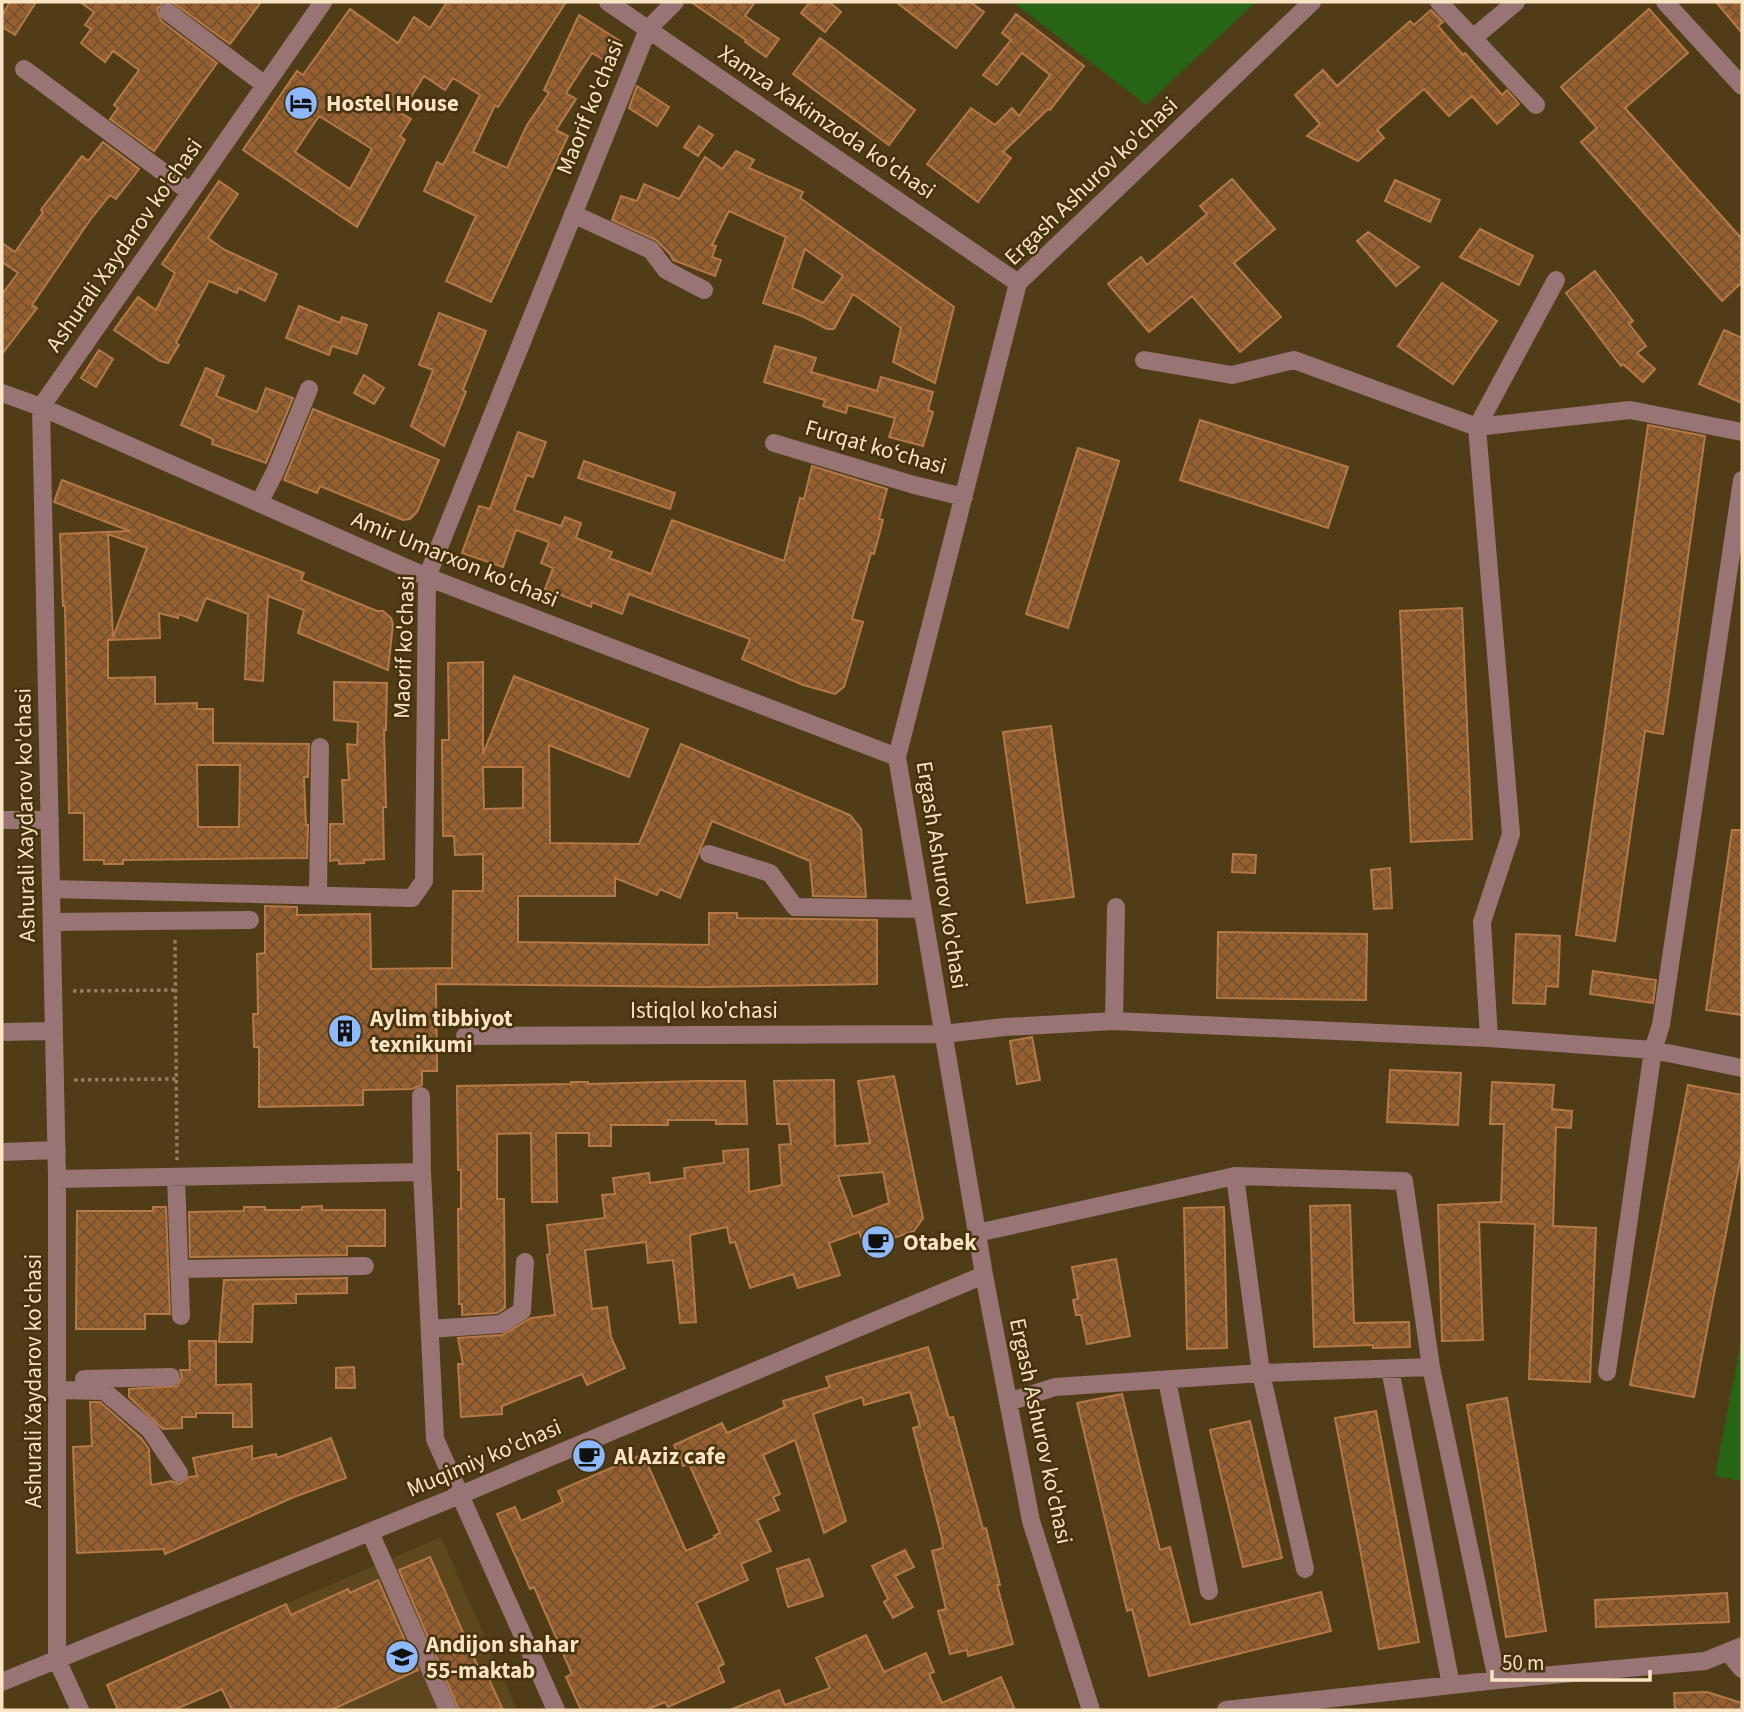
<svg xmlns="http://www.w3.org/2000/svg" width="1744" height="1712" viewBox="0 0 1744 1712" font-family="'Source Sans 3',sans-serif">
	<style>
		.built { fill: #5e471e }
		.garden { fill: #276415 }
		.building { fill: url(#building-cross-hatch); stroke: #b57948; stroke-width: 2; fill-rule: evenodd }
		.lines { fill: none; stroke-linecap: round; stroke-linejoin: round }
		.path { stroke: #937f5c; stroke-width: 3.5; stroke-dasharray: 3.5 3.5; stroke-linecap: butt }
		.minor { stroke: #987474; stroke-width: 18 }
		.labels { text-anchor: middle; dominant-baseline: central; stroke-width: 5; stroke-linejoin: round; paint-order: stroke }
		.poi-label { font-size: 23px; font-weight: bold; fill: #f8e3c2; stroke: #46320c; text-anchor: start }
		.street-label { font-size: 23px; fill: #f8e3c2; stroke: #46320c }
	</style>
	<defs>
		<pattern id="building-cross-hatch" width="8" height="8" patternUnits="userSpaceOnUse" patternTransform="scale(1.75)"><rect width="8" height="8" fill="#985f2e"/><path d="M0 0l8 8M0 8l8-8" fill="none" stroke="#715234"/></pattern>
	</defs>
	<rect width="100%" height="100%" fill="#503c17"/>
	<path class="built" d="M441 1537 517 1710H334L286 1604Z"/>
	<path class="garden" d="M1013 2H1256L1146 105Z
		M1742 1336V1481L1715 1476Z"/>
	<path class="building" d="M10 2H36L15 35 2 27V15Z
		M80 2H163L157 10 161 21 217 63 154 151 110 119 118 108 114 105 139 70 113 51 105 62 81 43 91 29 85 25 94 12Z
		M172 2H261L230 44Z
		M447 2H566L498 107 495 105 473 152 507 168 527 125 549 93 544 90 579 15 620 41 607 62 592 53 566 93 576 99 556 130 568 136 491 302 446 281 476 216 424 191 437 162 443 165 480 95 453 78 445 90 424 76 401 113 411 119 400 136 405 140 357 227 243 150 297 71 303 75 350 9 398 43 414 17 430 28ZM319 116 372 149 350 189 295 152Z
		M691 2H755L745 16 779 39 766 57 745 42 746 40Z
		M810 2H829L841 12 825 32 801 13Z
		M896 2H970L984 12 956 48Z
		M1716 2H1742V33Z
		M1649 9 1688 53 1625 108 1742 239V282L1722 301 1581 142 1597 128 1561 87Z
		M1431 10 1443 22 1438 26 1463 55 1465 53 1502 95 1507 90 1519 104 1497 124 1472 96 1449 116 1424 89 1377 130 1384 138 1358 161 1307 136 1320 124 1295 95 1323 70 1337 86 1410 21 1414 25Z
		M1016 14 1084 66 1050 110 1048 109 1003 152 1011 158 978 202 927 164 971 108 995 125 1012 108 1019 116 1050 75 1022 53 997 85 983 75 1011 40 1002 33Z
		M820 38 915 110 889 145 793 74Z
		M637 86 669 107 657 126 629 108Z
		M699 126 713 135 698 156 684 147Z
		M103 142 139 169 116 199 110 195 90 220 32 305 37 308 2 354V294L18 273 2 262V243L15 252 43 212 41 210 82 156 88 161Z
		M736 151 754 160 749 168 803 192 800 198 954 307 935 383 893 362 901 328 853 294 834 329H827L802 316 763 303 786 237 729 211 712 245 716 246 712 257 721 260 715 276 673 260 670 254 656 240 612 220 621 196 637 201 644 184 679 199 705 157 722 169ZM805 249 843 276 823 303 792 288Z
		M1232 179 1275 229 1234 263 1281 317 1240 352 1192 296 1149 332 1108 284 1141 257 1147 265 1207 214 1200 206Z
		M1395 180 1440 200 1430 222 1385 201Z
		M219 181 238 194 208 238 223 249 277 274 265 301 239 288 237 293 209 281 176 343 179 345 168 363 160 361 114 330 138 297 156 310 175 273 162 264Z
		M1480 229 1533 256 1519 285 1460 257Z
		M1368 232 1419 267 1396 286 1357 241Z
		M1595 271 1633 321 1629 324 1646 346 1637 353 1655 369 1643 382 1623 364 1621 366 1566 293Z
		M1442 283 1497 321 1453 384 1398 346Z
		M299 306 340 323 342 317 367 325 357 354 332 346 329 355 286 338Z
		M439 313 486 331 463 390 466 392 444 446 411 426 433 370 419 365Z
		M1724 330 1742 338V403L1699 384Z
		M775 346 816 358 811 372 877 391 881 377 933 392 928 410 933 412 923 446 889 437 895 418 848 405 846 413 823 406 825 400 764 382Z
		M99 350 113 359 96 387 81 378Z
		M206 368 224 376 216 396 257 412 266 388 293 398 266 463 212 444 213 439 181 425Z
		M364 375 384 388 374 404 354 393Z
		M313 409 439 460 417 512 410 519 403 520 320 486 317 493 284 480Z
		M1200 420 1348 467 1328 528 1180 480Z
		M1648 425 1705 436 1663 734 1645 731 1615 941 1576 935Z
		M518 432 546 442 533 477 527 475 514 510 561 526 565 517 581 523 576 538 612 552 609 558 651 574 672 520 784 561 800 498 804 499 812 466 887 489 879 519 883 520 874 554 871 553 852 619 863 622 844 687 835 694 803 685 742 659 750 639 629 594 622 614 592 602 591 607 545 589 553 568 541 563 549 542 516 530 503 567 462 553 479 506 490 509Z
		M1078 448 1119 461 1068 628 1026 614Z
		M584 461 675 493 670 509 578 478Z
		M62 480 304 573 301 580 377 611H383L391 618 393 624 388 670 298 633 304 610 268 596 263 681 245 679 248 614 206 598 197 621 179 614 178 618 159 613 160 638 108 640V678L155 677V704L197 703V709H213V743L309 744 308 777H304L306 825H308L307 858 123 860V864H104V860H84V813H69L65 606H63L60 534 130 531 54 502ZM108 534 147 548 113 637ZM197 765H240L239 827H198Z
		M1462 608 1472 839 1411 842 1400 611Z
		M483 662V754L514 676 648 729 629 777 549 745 550 843 639 844 681 744 850 815 861 829 866 897 813 896 810 861 712 821 680 898 660 889 657 895 615 878V896H518V942L709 945V913H737V918L877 920V984L705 987 436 984 437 1071H422V1085L412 1089 363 1090V1105L259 1107V1047H254L253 1014H258L257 954 265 953V906L297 907V915L370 914 371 969 452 968 453 891H483V854L455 855 454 836H443L442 740H449L448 663ZM483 767H523V808L484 809Z
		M334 682 387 683 386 730H384L386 807H383L384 859 364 860V863L339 864V860L330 861V824H344L342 780H349L347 744 357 745 358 722 334 720Z
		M1051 726 1074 897 1027 903 1003 732Z
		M1732 830H1742V1015L1706 1010Z
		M1233 854 1256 855 1255 873 1232 872Z
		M1390 868 1392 908 1374 909 1371 870Z
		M1218 932 1367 934 1366 1000 1217 998Z
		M1516 934 1560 936 1558 987 1546 986 1545 1004 1513 1003Z
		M1593 971 1656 980 1653 1003 1590 994Z
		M1032 1037 1040 1080 1017 1084 1010 1041Z
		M1390 1070 1461 1073 1458 1125 1387 1122Z
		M894 1076 923 1218 914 1231 865 1248 859 1232 829 1243 840 1275 798 1288 793 1274 750 1288 735 1242 730 1243 727 1227 690 1235 696 1322 680 1323 673 1260 648 1263 646 1242 585 1250 592 1309 607 1307 611 1337 625 1368 587 1385 582 1374 502 1406V1414L461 1417 458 1364H463L458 1338 502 1335 531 1318 555 1315 547 1255 550 1254 547 1225 605 1218 602 1195 615 1194 613 1178 649 1173 650 1183 685 1178 684 1168 724 1163 723 1151 748 1149 749 1192 782 1185 779 1145 791 1144 789 1124H777L774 1081 834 1080 835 1146 870 1143 858 1081ZM883 1172 889 1203 853 1217 838 1176Z
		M698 1081H745L747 1124H716V1120H668V1125H611V1146H589V1133H556L557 1202H532L531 1133 497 1134V1199H504L505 1308 497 1313 462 1315V1304H459L458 1209H461V1170H458L457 1086 571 1084V1082H588V1084Z
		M1492 1082 1554 1085 1552 1109 1572 1111 1571 1128 1556 1127 1553 1226 1596 1228 1590 1382 1529 1379 1535 1224 1479 1222 1483 1340 1442 1341 1438 1205 1501 1202 1504 1124H1490Z
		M1688 1085 1742 1095V1151L1694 1397 1630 1385Z
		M1350 1205 1354 1323 1409 1322 1410 1347 1373 1348V1345L1314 1347 1310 1206Z
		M322 1206V1210H385V1246H347V1255L190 1257 189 1212 244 1211V1207H265V1210H302V1207Z
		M153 1207H166L170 1314H145V1329H76L77 1211H153Z
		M1224 1207 1227 1348 1187 1349 1184 1208Z
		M1116 1259 1130 1336 1087 1344 1081 1315H1076L1073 1300 1078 1299 1072 1267Z
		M347 1278V1293L296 1294V1303L253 1304 252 1342H219L224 1280Z
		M189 1341H216V1385L251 1384 252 1427H233V1413H196V1417H182V1428L163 1429 129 1397V1389L177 1386 182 1377 180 1370H190Z
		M928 1347 949 1418 953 1417 983 1529 986 1528 1000 1585H997L1013 1644 968 1656 967 1650 950 1654 938 1611 946 1609 932 1551 943 1548 942 1539 913 1428 920 1426 910 1392 864 1405 862 1397 813 1414 846 1521 824 1533 795 1440 763 1455 780 1494 773 1497 779 1510 757 1520 771 1551 741 1564 748 1580 696 1603 724 1664 718 1667 724 1682 668 1707 665 1702 646 1710H581L566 1677 572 1674 534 1587 530 1589 497 1514 515 1507 521 1521 563 1502 558 1491 643 1454 686 1551 715 1538 714 1536 720 1533 689 1464 683 1466 674 1445 722 1423 727 1433 785 1407 783 1401 830 1387 826 1377Z
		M354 1367 355 1388H336V1368Z
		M1122 1394 1160 1550 1170 1547 1190 1625 1321 1592 1331 1631 1149 1676 1132 1609 1127 1611 1077 1403Z
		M1507 1398 1546 1631 1506 1637 1467 1405Z
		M90 1402H100L141 1438 149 1449 151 1485 171 1481 180 1484 189 1477 197 1476 193 1458 252 1446V1459L276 1454 277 1458 331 1438 346 1478 294 1497 165 1554 164 1549 77 1553 73 1447 92 1446Z
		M1376 1411 1419 1642 1379 1649 1335 1418Z
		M1250 1421 1282 1558 1243 1567 1210 1430Z
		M905 1550 914 1567 895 1576 913 1607 893 1618 884 1602 888 1599 872 1566Z
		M430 1557 482 1676 487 1675 503 1710H459L399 1570Z
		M809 1559 823 1596 788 1607 777 1569Z
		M378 1580 418 1670 331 1710H232L222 1689 174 1710H118L107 1685 286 1604 291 1615 348 1589 350 1593Z
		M1727 1593 1729 1622 1596 1627 1595 1600Z
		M866 1635 884 1672 926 1653 934 1672 929 1674 942 1703 1001 1677 1015 1710H730L779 1690 785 1705 830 1688 816 1658Z
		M1707 1692 1742 1703V1710H1675L1674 1693Z"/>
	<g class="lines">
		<path class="path" d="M175 940 177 1160
			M73 991 176 990
			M74 1080 177 1079"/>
		<path class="minor" d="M608 2 1018 283
			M1439 2 1536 105
			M1665 2 1742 86
			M168 12 265 85
			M1473 38 1516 2
			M24 69 190 192
			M573 214 651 250 666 270 704 290
			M1144 360 1232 375 1294 360 1477 427 1511 834 1482 922 1489 1038
			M2 393 41 407 427 577 897 757
			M1477 427 1630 410 1742 432
			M1477 427 1556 280
			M774 443 914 485 964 497
			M259 503 275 472 309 389
			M2 820H50
			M709 854 770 873 795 907 922 909
			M51 889 412 898 424 881 427 577 648 29 675 2
			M318 896 320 747
			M52 922 250 920
			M1114 1021 1116 907
			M2 1032 54 1031
			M465 1036 943 1034 1005 1027 1114 1021 1489 1038 1653 1050 1742 1068
			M421 1096 422 1172
			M2 1152 57 1150
			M1235 1176 1261 1373 1305 1569
			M176 1177 181 1316
			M57 1179 422 1172 435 1439 556 1710
			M977 1233 1235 1176 1404 1181 1431 1367 1497 1680
			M179 1269 365 1266
			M430 1329 501 1324 522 1311 525 1262
			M1390 1369 1451 1685
			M1607 1372 1653 1050 1661 1025 1742 480
			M84 1379 171 1377
			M1167 1380 1209 1591
			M57 1390 104 1391 150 1430 179 1473
			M1008 1402 1055 1387 1261 1373 1431 1367
			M370 1532 448 1710
			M1728 1652 1742 1669
			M2 1682 460 1495 984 1275
			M80 1710 57 1660V1179L41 407 323 2
			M1091 1710 1031 1521 984 1275 897 757 1018 283 1312 2
			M1226 1710 1497 1680 1705 1661 1742 1646"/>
	</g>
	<defs>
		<g id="hotel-disc" transform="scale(1.75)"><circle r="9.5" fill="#8eb9fd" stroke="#46320c"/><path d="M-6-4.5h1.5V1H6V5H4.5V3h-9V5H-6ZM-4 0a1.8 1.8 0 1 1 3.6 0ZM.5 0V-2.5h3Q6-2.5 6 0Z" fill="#111"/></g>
		<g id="building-disc" transform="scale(1.75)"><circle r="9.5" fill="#8eb9fd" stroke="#46320c"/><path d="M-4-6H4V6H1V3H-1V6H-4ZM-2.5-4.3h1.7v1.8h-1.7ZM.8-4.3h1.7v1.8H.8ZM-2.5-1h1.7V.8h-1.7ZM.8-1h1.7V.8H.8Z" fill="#111"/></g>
		<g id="cafe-disc" transform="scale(1.75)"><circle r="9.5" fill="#8eb9fd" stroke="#46320c"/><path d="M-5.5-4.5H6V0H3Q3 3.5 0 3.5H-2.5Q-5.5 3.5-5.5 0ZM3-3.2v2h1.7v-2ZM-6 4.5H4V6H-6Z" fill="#111"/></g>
		<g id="school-disc" transform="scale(1.75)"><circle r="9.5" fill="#8eb9fd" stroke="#46320c"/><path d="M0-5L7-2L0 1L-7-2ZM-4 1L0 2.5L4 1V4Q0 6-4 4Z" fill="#111"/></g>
	</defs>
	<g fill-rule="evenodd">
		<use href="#hotel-disc" x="301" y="103"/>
		<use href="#building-disc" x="345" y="1031"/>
		<use href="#cafe-disc" x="878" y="1242"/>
		<use href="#cafe-disc" x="589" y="1456"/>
		<use href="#school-disc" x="402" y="1657"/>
	</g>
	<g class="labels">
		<g class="poi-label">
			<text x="326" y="103">Hostel House</text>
			<text x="370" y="1018">Aylim tibbiyot<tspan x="370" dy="26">texnikumi</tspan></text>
			<text x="903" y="1242">Otabek</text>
			<text x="614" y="1456">Al Aziz cafe</text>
			<text x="426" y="1644">Andijon shahar<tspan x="426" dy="26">55-maktab</tspan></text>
		</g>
		<g class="street-label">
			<text transform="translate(590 107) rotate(-68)">Maorif ko'chasi</text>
			<text transform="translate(827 122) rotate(34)">Xamza Xakimzoda ko'chasi</text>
			<text transform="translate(1091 181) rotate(-44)">Ergash Ashurov ko'chasi</text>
			<text transform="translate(124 245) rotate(-55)">Ashurali Xaydarov ko'chasi</text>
			<text transform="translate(876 447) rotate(16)">Furqat koʻchasi</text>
			<text transform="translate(455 559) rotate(22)">Amir Umarxon ko'chasi</text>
			<text transform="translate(404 647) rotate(-88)">Maorif ko'chasi</text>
			<text transform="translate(25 815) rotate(-91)">Ashurali Xaydarov ko'chasi</text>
			<text transform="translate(942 875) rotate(81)">Ergash Ashurov ko'chasi</text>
			<text x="704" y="1010">Istiqlol ko'chasi</text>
			<text transform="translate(33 1381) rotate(-90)">Ashurali Xaydarov ko'chasi</text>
			<text transform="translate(1041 1431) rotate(78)">Ergash Ashurov ko'chasi</text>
			<text transform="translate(484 1458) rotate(-23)">Muqimiy ko'chasi</text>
		</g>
	</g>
	<rect width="1744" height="1712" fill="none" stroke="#f8e3c2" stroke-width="7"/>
	<path d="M1492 1670v10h158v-10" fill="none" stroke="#f8e3c2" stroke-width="3.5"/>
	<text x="1502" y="1670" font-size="21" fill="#f8e3c2" stroke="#46320c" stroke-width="5" paint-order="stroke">50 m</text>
</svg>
